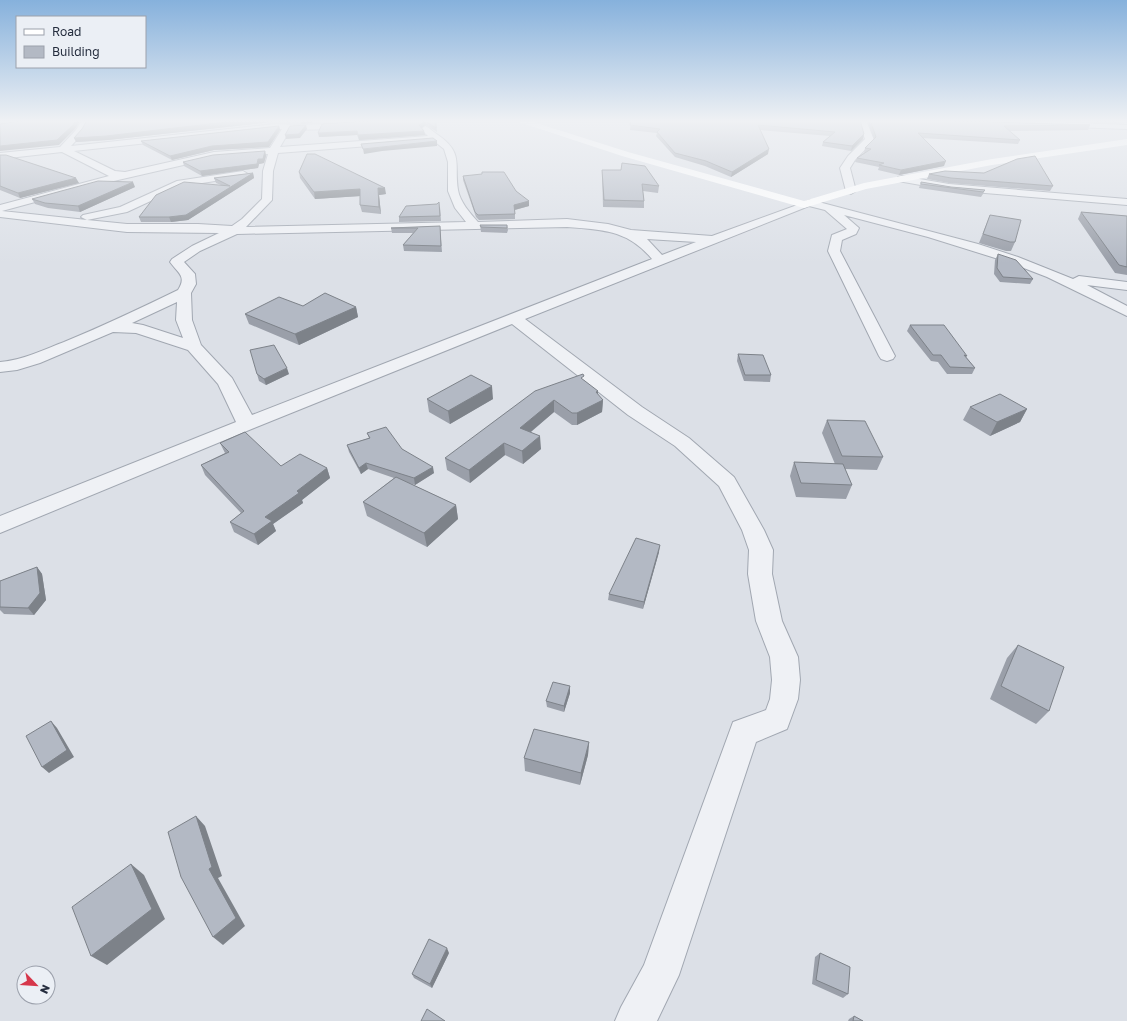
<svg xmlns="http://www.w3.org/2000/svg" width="1127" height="1021" viewBox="0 0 1127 1021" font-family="'Golos Text',sans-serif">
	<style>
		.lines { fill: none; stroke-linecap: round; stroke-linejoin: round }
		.street-casing { stroke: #a1a7b1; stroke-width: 2 }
		.street { fill: #eff1f5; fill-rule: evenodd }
		.secondary { fill: #fff; fill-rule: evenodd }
		.wall { fill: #9a9fa9 }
		.shaded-wall { fill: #7d8289 }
		.building { fill: #b3b9c4; stroke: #7d8289 }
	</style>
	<rect width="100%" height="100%" fill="#dce0e7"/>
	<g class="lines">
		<g class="street-casing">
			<path id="street" d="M82 120H90L83 133 71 146 275 124C319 127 362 120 406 120L402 122 338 129 290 130 280 147 428 136 421 129 425 126C430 128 433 132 438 135 464 153 454 164 458 190 460 202 470 213 478 222L567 219 608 224 631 230 712 236 811 200 978 244 1018 257 1073 279 1079 276 1127 282V290L1087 285 1127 306V316L1047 277 1008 262 928 237 844 215 859 228 856 234 842 240 840 251 895 356 893 359 887 361 881 359 879 356 828 251 832 235 847 229 825 210 809 206 525 319 642 407 689 438 734 477 764 530 773 550 772 574 782 621 798 657 800 680 798 699 787 729 756 742 679 975 657 1021H615L621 1007 644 965 733 722 766 710 770 699 772 680 770 657 756 621 748 574 749 550 742 530 719 486 675 446 628 415 512 324 254 428 0 533V516L236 422 218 384 188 350 136 333 113 332 40 363 17 370 0 372V362C23 360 43 350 64 342 103 326 141 308 178 290 187 276 178 273 170 262L172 259 192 246 219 233 127 232 0 217V205L109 176 62 152 0 159V153L60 147 76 130ZM276 129H282L270 148 214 152 125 172 115 171 74 151ZM434 141 444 149 448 162V191L455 208 466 222 246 227 272 200 273 171 278 153ZM268 154 263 171 262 199 242 219 232 226 198 224H127L87 220 127 212 183 186 247 176 248 174 243 171 177 181 120 207 83 215 81 217 87 220 2 211 105 183 214 158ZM567 227C603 230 628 230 652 259L252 415 232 378 201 345 192 320 191 293 196 284 195 274 184 262 200 251 237 234ZM647 239 696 242 662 255ZM177 302 176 320 183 338 143 325 132 323Z
				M858 120H866L874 140 855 160 850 168 856 191 851 194 846 191 840 168 848 156 865 139Z
				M1017 120 1127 125V129L992 124 960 125 956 123 960 121Z
				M902 176 949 184 1127 199V205L949 190 898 181 897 179 898 177Z"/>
		</g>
		<use href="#street" class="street"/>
		<path class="secondary" d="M513 120H527L628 152 804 201 864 183 992 159 1127 139V145L992 165 866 189 804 208 622 156Z"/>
	</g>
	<path class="wall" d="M87 120H313L312 123 301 124 272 122 108 140 76 142Z
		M387 120H436L437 132 426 125 421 128 424 131 425 135 359 140 357 135 319 137Z
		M631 120H860L863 139 851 151 822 146 823 142 830 136 760 130 768 154 731 177 705 166 675 157 656 136 657 133 630 130Z
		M867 120H924L1090 125 1088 130 1009 131 1020 140 1018 144 922 138 944 166 899 175 878 170 879 167 855 162 857 158 864 153 865 148 874 139Z
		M1061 120H1117L1116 123Z
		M279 126 280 130 269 147 214 150 172 160 143 145 141 141Z
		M265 151 266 156 264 163 259 164 258 168 202 176 184 166 183 162Z
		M0 155 79 183 20 198 0 190Z
		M602 170 659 186 658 193 643 191 644 201V208L603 207Z
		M299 172 386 194 379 195 381 214 362 212 360 205V196L315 199 300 178Z
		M253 173 254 178 188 220 171 222H141L139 217 221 185 216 183 214 178Z
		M929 174 1053 186 1050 191 949 183 927 179Z
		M463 176 516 191 529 206 515 210V219L479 220 476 217 463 180Z
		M921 182 951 187 985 190 983 194 981 197 919 188Z
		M135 187 80 212 48 208 35 204 32 199Z
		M440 207 441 221 399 222V217Z
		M1081 212 1127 216V275L1115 273 1078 219Z
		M990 215 1015 242 1011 251H1006L979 243Z
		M480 225H507L508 230 507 233 481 232Z
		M440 226 442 252 404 251 403 245 413 233H392L391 228Z
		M998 254 1033 279 1030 284 1000 282 994 274 995 260Z
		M303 306 356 307 358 317 299 345 249 324 245 314Z
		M910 325 967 356 966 357 975 368 972 374H947L938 362 931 361 907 331Z
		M738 354 771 375 770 382 744 381 737 361Z
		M257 374H289L266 385 259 381Z
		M584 380 603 400 602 412 577 425H572L554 412 531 432 541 449 523 464 505 455 470 483 447 470 445 458Z
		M427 399H493L450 424 429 412Z
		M970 407 1027 409 1020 422 990 436 963 420Z
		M827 420 883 457 877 470 845 469 852 485 846 499 796 497 790 476 794 462 835 464 822 433Z
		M367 433 402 449 434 473 415 485 409 483 456 505 458 519 427 547 367 516 363 502 394 478 368 469 361 474 349 452 347 445 369 438Z
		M220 443 281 466 327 468 330 478 302 500 303 503 273 524 276 531 258 545 234 532 230 522 241 513 205 475 201 465 225 453Z
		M659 552 643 609 608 600 609 594Z
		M37 567 42 574 46 600 34 615 4 614 0 610V581Z
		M1018 645 1049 711 1036 724 990 699 1007 658Z
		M570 686V693L564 712 547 707 546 701Z
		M589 742 588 755 580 785 525 771 524 758Z
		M449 953 432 988 414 978 412 974Z
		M820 953 848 994 843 998 812 984 815 957Z
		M854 1016 863 1021H848L849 1019Z"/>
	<path class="shaded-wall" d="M76 120H81L75 129 59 145 0 151V146Z
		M243 120H272V122L108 140 76 142 74 138Z
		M300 120H313L312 123 301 124Z
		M326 120H337L326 121Z
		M425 121 426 125 420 129 419 125Z
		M306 125 307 129 300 138 286 139 285 135Z
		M279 126 280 130 269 147 214 150 172 160 170 156Z
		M357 131V135L319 137 318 133Z
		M424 131 425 135 359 140 358 135Z
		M864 134 863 139 851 151 852 146Z
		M437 141V146L382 151 364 154 363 149 382 147Z
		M769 149 768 154 731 177 732 172Z
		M265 151 266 156 264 163 259 164 258 168 202 176 200 171 258 159Z
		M946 161 944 166 899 175 901 170Z
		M253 173 254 178 188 220 171 222 169 217Z
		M76 178 79 183 20 198 18 193Z
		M133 182 135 187 80 212 78 206Z
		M378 188H385L386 194 379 195 381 214 379 207Z
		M360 189 361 196 315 199 314 192Z
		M529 201V206L514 210V205Z
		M356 307 358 317 299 345 295 334Z
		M287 368 289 374 266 385 264 379Z
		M492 386 493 399 450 424 448 411Z
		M598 391V402L603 400 602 412 577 425V413L596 392Z
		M554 400V412L521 440 520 428Z
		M1027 409 1020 422 990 436 997 422Z
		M540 436 541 449 523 464 522 451Z
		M504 443 505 455 470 483 469 470Z
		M366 463 368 469 361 474 359 468Z
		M433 467 434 473 415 485 414 478Z
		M327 468 330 478 302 500 303 503 273 524 276 531 258 545 254 534 265 517 297 491Z
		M456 505 458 519 427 547 424 533Z
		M660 545 659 552 643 609 644 602Z
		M37 567 42 574 46 600 34 615 28 608Z
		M570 686V693L564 712V706Z
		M51 721 57 728 74 757 49 773 42 767Z
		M589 742 588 755 580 785 581 773Z
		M196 816 205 826 222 876 218 878 245 926 223 945 213 937 209 869Z
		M131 864 144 875 165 919 107 965 91 956Z
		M447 948 449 953 432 988 430 984Z"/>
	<path class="building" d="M29 120H76L73 125 57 140 0 146V124Z
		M87 120H243L106 136 74 138 82 129Z
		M387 120H436V128L425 121 419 125 424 131 358 135 357 131 318 133 322 124Z
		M631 120H860L864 134 852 146 823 142 835 132 758 125 769 149 732 172 706 161 675 153 657 132 660 129 630 125Z
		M870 120H924L1090 125 1004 126 1020 140 918 133 946 161 901 170 879 165 884 163 857 158 871 149 865 148 876 137Z
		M306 125 299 134 285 135 290 126Z
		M279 126 268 142 212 146 170 156 141 141Z
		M433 138 437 141 382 147 363 149 361 144Z
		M265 151 263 159H258L257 164 200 171 183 162 213 155Z
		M307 154H315L385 188H378L379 207 360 205V189L314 192 299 172Z
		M0 155H6L76 178 18 193 0 186Z
		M1035 156 1053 186 951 178 929 174 945 171 984 173 1017 159Z
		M622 163 645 166 659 186 642 184 644 201 604 200 602 170H621Z
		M482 172H504L516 191 529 201 514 205 515 214 478 215 475 212 463 176 482 174Z
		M253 173 186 215 169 217H139L156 195 184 182 230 186 214 178Z
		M98 181 133 182 78 206 45 203 32 199Z
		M921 182 951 187 985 190 983 192 921 184Z
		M439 202 440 216 399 217 406 206 437 204Z
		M1081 212 1127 216V267L1119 265Z
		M990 215 1021 220 1015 242H1010L983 234Z
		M480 225H507V228L481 227Z
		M440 226 441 246 403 245 418 228H391Z
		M998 254 1016 260 1033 279 1003 277 997 268Z
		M325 293 356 307 295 334 245 314 279 297 303 306Z
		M910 325H944L967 356 964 355 975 368 950 367 941 355H933Z
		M274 345 287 368 264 379 257 374 250 350Z
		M738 354 763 355 771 375H745Z
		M583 374 584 376 581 378 598 391 596 392 603 400 577 413H572L554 400 520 428 540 436 522 451 504 443 469 470 445 458 535 391Z
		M471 375 492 386 448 411 427 399Z
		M1000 394 1027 409 997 422 970 407Z
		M827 420 865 421 883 457 842 456Z
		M386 427 402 449 433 467 414 478 366 463 359 468 347 445 370 438 367 433Z
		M245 432 281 466 300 454 327 468 297 491 299 493 265 517 272 521 254 534 230 522 244 511 201 465 229 452 220 443Z
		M794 462 843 464 852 485 801 483Z
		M396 477 456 505 424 533 363 502Z
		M636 538 660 545 644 602 609 594Z
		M37 567 40 593 28 608 0 607V581Z
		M1018 645 1064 667 1049 711 1001 686Z
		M553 682 570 686 564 706 546 701Z
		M51 721 67 750 42 767 26 736Z
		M534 729 589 742 581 773 524 758Z
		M196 816 212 867 209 869 236 918 213 937 181 877 168 832Z
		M131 864 152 909 91 956 72 907Z
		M429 939 447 948 430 984 412 974Z
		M820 953 850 967 848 994 816 980Z
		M427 1009 445 1021H421Z
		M854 1016 863 1021H853Z"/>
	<linearGradient id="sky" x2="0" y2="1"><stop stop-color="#86b1dc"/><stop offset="0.46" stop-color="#eff1f4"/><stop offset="1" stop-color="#eff1f4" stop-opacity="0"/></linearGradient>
	<rect width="1127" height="263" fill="url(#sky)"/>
	<rect x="16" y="16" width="130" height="52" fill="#ebeff5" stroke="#9ca1ac"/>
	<rect x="24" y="29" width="20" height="6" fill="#ffffff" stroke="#9ca1ac"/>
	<text x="52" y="36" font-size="12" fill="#252d3e">Road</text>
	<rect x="24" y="46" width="20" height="12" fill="#b3b9c4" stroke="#9ca1ac"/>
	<text x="52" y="56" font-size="12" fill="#252d3e">Building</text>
	<g transform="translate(36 985) rotate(115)"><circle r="19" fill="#ebeff5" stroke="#9ca1ac"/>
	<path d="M0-3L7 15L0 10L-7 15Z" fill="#d6374b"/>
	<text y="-6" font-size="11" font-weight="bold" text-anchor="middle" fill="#252d3e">N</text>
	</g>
</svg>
